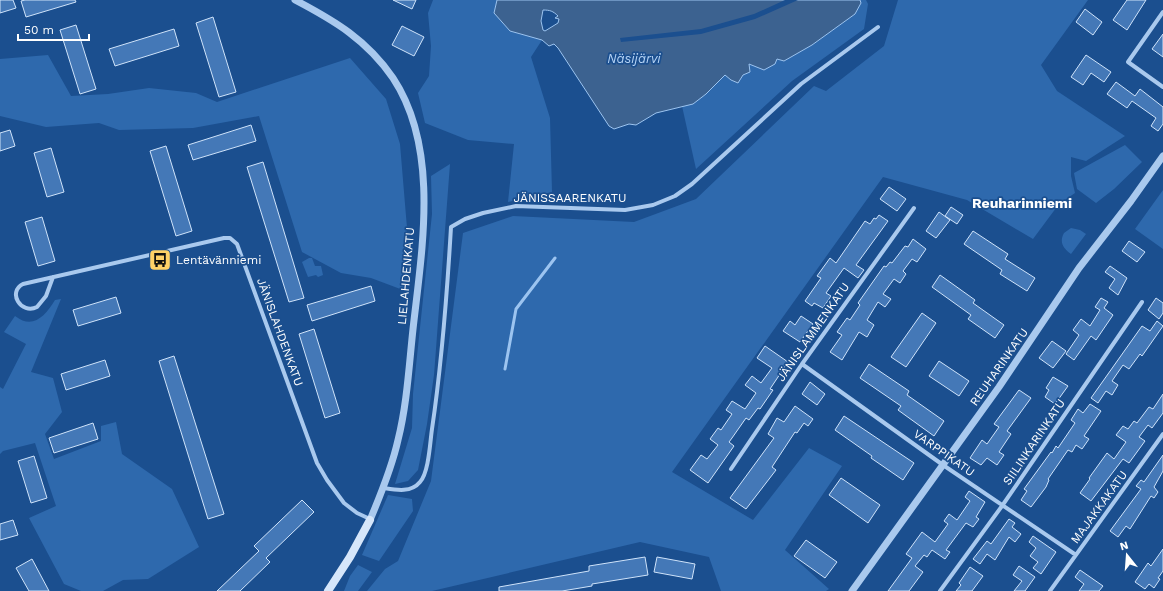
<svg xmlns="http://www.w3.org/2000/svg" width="1163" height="591" viewBox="0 0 1163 591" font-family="'Work Sans',sans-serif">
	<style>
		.green { fill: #2e69ad }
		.water { fill: #3c6290; stroke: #9cc4f0; fill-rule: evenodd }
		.pier { fill: #1b4f8f }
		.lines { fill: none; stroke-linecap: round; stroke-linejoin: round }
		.stream { stroke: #9cc4f0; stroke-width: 3 }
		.building { fill: #4478b7; stroke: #cfe3fa }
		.minor { stroke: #a9c9ee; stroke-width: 4 }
		.tertiary { stroke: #a9c9ee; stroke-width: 7 }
		.secondary { stroke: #d6e6fa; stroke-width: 8 }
		.labels { text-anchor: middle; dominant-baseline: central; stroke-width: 3.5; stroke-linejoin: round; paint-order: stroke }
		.street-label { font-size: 12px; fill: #fff; stroke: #1b4f8f }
		.poi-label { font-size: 12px; fill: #fff; stroke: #1b4f8f; text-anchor: start }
		.water-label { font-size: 13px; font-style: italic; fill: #b5d3f5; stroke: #1b4f8f }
		.quarter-label { font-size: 14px; font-weight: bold; fill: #fff; stroke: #1b4f8f }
	</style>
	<rect width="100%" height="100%" fill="#1b4f8f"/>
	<path class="green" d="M433 0H497L494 13 510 31 542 40 531 57 550 118 552 192 508 202 514 144 468 140 425 123 418 93 429 76 431 46 428 13Z
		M860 0H866L868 4 864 29 792 81 696 169 682 106C701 103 712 88 725 75L731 80 749 64 777 59 784 61 812 45 855 14 861 3Z
		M898 0H1088L1041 65 1057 91 1125 136 1086 161 1071 157V176L1075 193 1059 204 1033 239 967 200 883 177 672 472 753 520 809 448 842 466 785 550 829 589 826 591H721L709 557 640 542 432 591H367L385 569 398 561 431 481 463 233 513 216 634 222 696 199 814 86 826 91 884 46Z
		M48 55 71 96 108 94 149 88 196 93 217 102 350 58 386 99 400 144 407 228 403 290 371 278 341 273 302 252 259 116 193 128 119 130 99 123 46 127 0 116V59Z
		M1125 145 1142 162 1114 189 1096 203 1077 189 1074 173Z
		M450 164 434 375 427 424 418 470 408 481 395 484 412 428 413 394 432 214 431 176Z
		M1163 190V249L1135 229Z
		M1071 228 1080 230 1086 234 1071 254C1063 248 1059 242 1064 233Z
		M309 258H312L315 266H321L323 275 318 277 316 275 308 277 302 262Z
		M61 299 31 372 53 378 62 412 45 434 54 459 101 441V426L116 422 122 454 172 489 199 547 148 579 123 580 103 591H81L64 584 29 518 56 506 35 443 3 451 0 454V387L3 389 26 344 4 332 15 316C33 330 45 316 55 300Z
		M388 495 412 499 413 511 379 561 362 555Z
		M358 565 372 572 358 591H344L350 576Z"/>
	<path class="water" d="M497 0H860L861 3 855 14 812 45 784 61 777 59 775 64 764 70 749 64 750 72 743 75 738 83 731 80 725 75 706 94 693 104 656 113 636 125 629 124 614 129 609 126 558 48 554 44 549 46 542 40 510 31 494 13ZM543 10C550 10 553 11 558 16L555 18 559 19 558 23 545 31 543 30 541 21Z"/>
	<path class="pier" d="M785 0H798L755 19 701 34 621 42 620 38 701 29 754 14Z"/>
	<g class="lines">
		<path class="stream" d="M505 369 516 309 555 258"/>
	</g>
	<path class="building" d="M0 0H13L16 8 0 13Z
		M25 0H75L76 2 26 17 21 1Z
		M393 0H416L412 9Z
		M1127 0H1146L1127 30 1113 20Z
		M1085 9 1102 22 1093 35 1076 22Z
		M213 17 236 92 219 97 196 23Z
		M76 25 96 89 80 94 60 30Z
		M402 26 424 37 414 56 392 45Z
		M174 29 179 46 115 66 109 49Z
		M1163 34V57L1152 49Z
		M1086 55 1111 72 1104 82 1091 73 1083 85 1071 77Z
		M1116 82 1135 96 1140 89 1163 107V124L1158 131 1151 126 1156 118 1132 101 1127 108 1107 94Z
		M251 125 256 141 193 160 188 145Z
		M10 130 15 146 0 151V133Z
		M166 146 192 231 176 236 150 151Z
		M51 148 64 192 47 197 34 153Z
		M263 162 304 298 289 302 247 167Z
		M889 187 906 199 897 211 880 199Z
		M951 207 963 215 957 224 945 216Z
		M939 212 950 220 936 238 926 231Z
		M879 215 888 221 856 265 864 270 858 278 844 268 826 293 831 296 823 308 814 303 812 306 805 301 821 278 817 276 830 258 836 263 865 221 870 224 874 218 876 219Z
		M42 217 55 261 38 266 25 222Z
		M973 231 1008 254 1005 259 1035 278 1027 291 1000 274 1002 270 964 244Z
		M913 239 926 249 917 262 912 259 903 271 906 274 900 283 894 279 883 294 891 299 885 307 878 302 867 320 874 325 867 337 859 332 842 360 830 352 842 335 837 332 847 318 850 320 860 305 858 303 884 266 886 267 890 262 892 263 905 246 908 247Z
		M1129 241 1145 252 1137 262 1122 251Z
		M1110 266 1127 278 1118 295 1109 288 1115 279 1105 272Z
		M940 275 975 300 973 303 1004 325 995 338 968 319 971 315 932 287Z
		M371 286 375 301 312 321 307 305Z
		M116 297 121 313 78 326 73 310Z
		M1101 298 1108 302 1104 308 1113 315 1096 340 1091 336 1074 360 1066 354 1079 335 1073 330 1081 319 1090 326 1100 310 1095 307Z
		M1156 298 1163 303V313L1159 319 1148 310Z
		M922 313 936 323 906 367 891 357Z
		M801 316 813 324 800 342 783 331 790 321 795 325Z
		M1157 321 1163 326 1142 356 1140 354 1129 369 1123 365 1112 381 1118 385 1112 395 1106 391 1098 403 1091 398 1142 326 1150 331Z
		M314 329 340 413 325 418 299 334Z
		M1052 341 1066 351 1053 368 1039 358Z
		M765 346 788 362 770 389 773 390 760 409 758 408 749 420 746 418 732 438 729 442 734 446 708 483 690 470 701 455 707 459 718 445 710 439 718 428 721 430 732 414 726 410 732 401 745 409 756 393 745 385 752 376 761 383 772 368 757 358Z
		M174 356 224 514 208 519 159 361Z
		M105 360 110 376 66 390 61 374Z
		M939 361 969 381 959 396 929 376Z
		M869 364 909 391 907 395 944 421 934 436 898 410 901 406 860 378Z
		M1053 377 1068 386 1055 404 1045 397 1049 390 1046 388Z
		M810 382 825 394 817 405 802 394Z
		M1019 390 1031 398 1007 431 1011 434 999 452 1004 455 997 465 987 458 981 465 970 458 982 440 987 444 999 427 994 424Z
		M1163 394V413L1152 428 1148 425 1139 437 1145 441 1129 463 1123 459 1091 501 1080 493 1090 479 1089 478 1107 453 1114 459 1126 442 1116 435 1123 426 1128 429 1134 421 1137 423 1149 407 1153 409Z
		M1090 404 1101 411 1084 436 1089 439 1082 449 1076 445 1072 452 1068 450 1048 479 1049 480 1046 487 1031 507 1021 500 1027 491 1024 489 1051 452 1052 453 1056 446 1058 448 1075 423 1071 420 1078 409 1083 413Z
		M795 406 813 419 808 426 804 423 797 433 795 432 772 467 776 470 746 509 730 498 774 438 768 434 777 418 784 422Z
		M844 416 914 463 903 480 871 458 872 456 835 430Z
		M93 423 98 439 54 453 49 438Z
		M1163 455V471L1154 487 1158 492 1154 498 1151 496 1130 529 1126 526 1118 537 1110 531 1141 489 1136 486 1141 480 1144 482Z
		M34 456 47 498 31 503 18 461Z
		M841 478 880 505 868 523 829 495Z
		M969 491 985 502 976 517 979 519 973 527 966 523 946 550 950 552 945 559 932 550 927 557 924 555 915 566 923 572 909 591H888L912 558 906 554 922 532 935 542 948 524 944 521 949 514 957 520 970 501 965 497Z
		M302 500 314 512 266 558 270 562 240 591H217L259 551 254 546Z
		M1009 519 1015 523 1012 527 1021 534 1015 542 1009 537 995 560 987 554 980 564 973 559 987 541 991 544Z
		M13 520 18 535 0 540V524Z
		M1033 536 1056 552 1041 574 1033 568 1038 562 1030 556 1036 548 1029 542Z
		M806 540 837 562 825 578 794 556Z
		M1163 549V571L1158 578 1160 579 1154 588 1149 584 1145 589 1135 582 1148 563 1151 566Z
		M645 557 648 575 592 584V586L562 591H499V587L589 571V566Z
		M657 557 695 564 692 579 654 572Z
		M32 559 49 591H29L16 568Z
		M1019 566 1035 577 1025 591H1014L1022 581 1013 575Z
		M970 567 983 576 972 591H956L961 585 959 583Z
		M1080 570 1103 586 1099 591H1079L1084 584 1075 577Z"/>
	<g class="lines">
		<path class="minor" d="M1163 12 1128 62 1163 87
			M53 277 46 296 37 307C21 315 7 292 23 284L224 238H230L237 244 317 463 327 480 344 503 357 513 370 519
			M802 364 943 465 1076 555
			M731 469 802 364 914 208
			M384 488C396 490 411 493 420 482 429 472 430 442 432 429 442 362 447 295 451 227L465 219 483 213 516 206 625 210 653 205 675 196 692 184 801 84 878 27
			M940 591 1002 506 1142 302
			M1050 591 1163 434"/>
		<path class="tertiary" d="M295 0C335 21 367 40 393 78 440 149 422 249 413 329 409 366 407 404 398 440 392 467 381 494 370 520
			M852 591 999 387 1079 268 1131 201 1163 156"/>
		<path class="secondary" d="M328 591 350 557 370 520"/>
	</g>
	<defs>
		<g id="bus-square" transform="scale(1.15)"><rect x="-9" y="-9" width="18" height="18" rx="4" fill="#ffd166" stroke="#1b4f8f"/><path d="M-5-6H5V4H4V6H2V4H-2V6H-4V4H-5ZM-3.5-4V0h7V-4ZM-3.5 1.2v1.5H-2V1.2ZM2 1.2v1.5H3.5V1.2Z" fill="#111"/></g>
	</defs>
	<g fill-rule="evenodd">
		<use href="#bus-square" x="160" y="260"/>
	</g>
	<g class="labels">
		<g class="street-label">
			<text x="570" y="198">JÄNISSAARENKATU</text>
			<text transform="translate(406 276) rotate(-85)">LIELAHDENKATU</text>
			<text transform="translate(280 332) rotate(70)">JÄNISLAHDENKATU</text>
			<text transform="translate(813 332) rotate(-55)">JÄNISLAMMENKATU</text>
			<text transform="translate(999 367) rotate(-55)">REUHARINKATU</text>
			<text transform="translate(1034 442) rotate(-56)">SIILINKARINKATU</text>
			<text transform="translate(944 453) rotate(35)">VARPPIKATU</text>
			<text transform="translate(1099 507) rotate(-54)">MAJAKKAKATU</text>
		</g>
		<g class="poi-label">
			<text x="176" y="260">Lentävänniemi</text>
		</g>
		<g class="water-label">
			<text x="634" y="58">Näsijärvi</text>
		</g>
		<g class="quarter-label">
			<text x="1022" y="203">Reuharinniemi</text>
		</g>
	</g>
	<g transform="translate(1127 555) rotate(343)" stroke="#1b4f8f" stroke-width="3" paint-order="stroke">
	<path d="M0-3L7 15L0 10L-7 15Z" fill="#ffffff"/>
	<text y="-6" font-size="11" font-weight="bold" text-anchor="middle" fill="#ffffff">N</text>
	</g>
	<path d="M18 34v6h71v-6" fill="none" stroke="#ffffff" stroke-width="2"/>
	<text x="24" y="34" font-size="12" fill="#ffffff" stroke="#1b4f8f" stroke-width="3" paint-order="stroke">50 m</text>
</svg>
